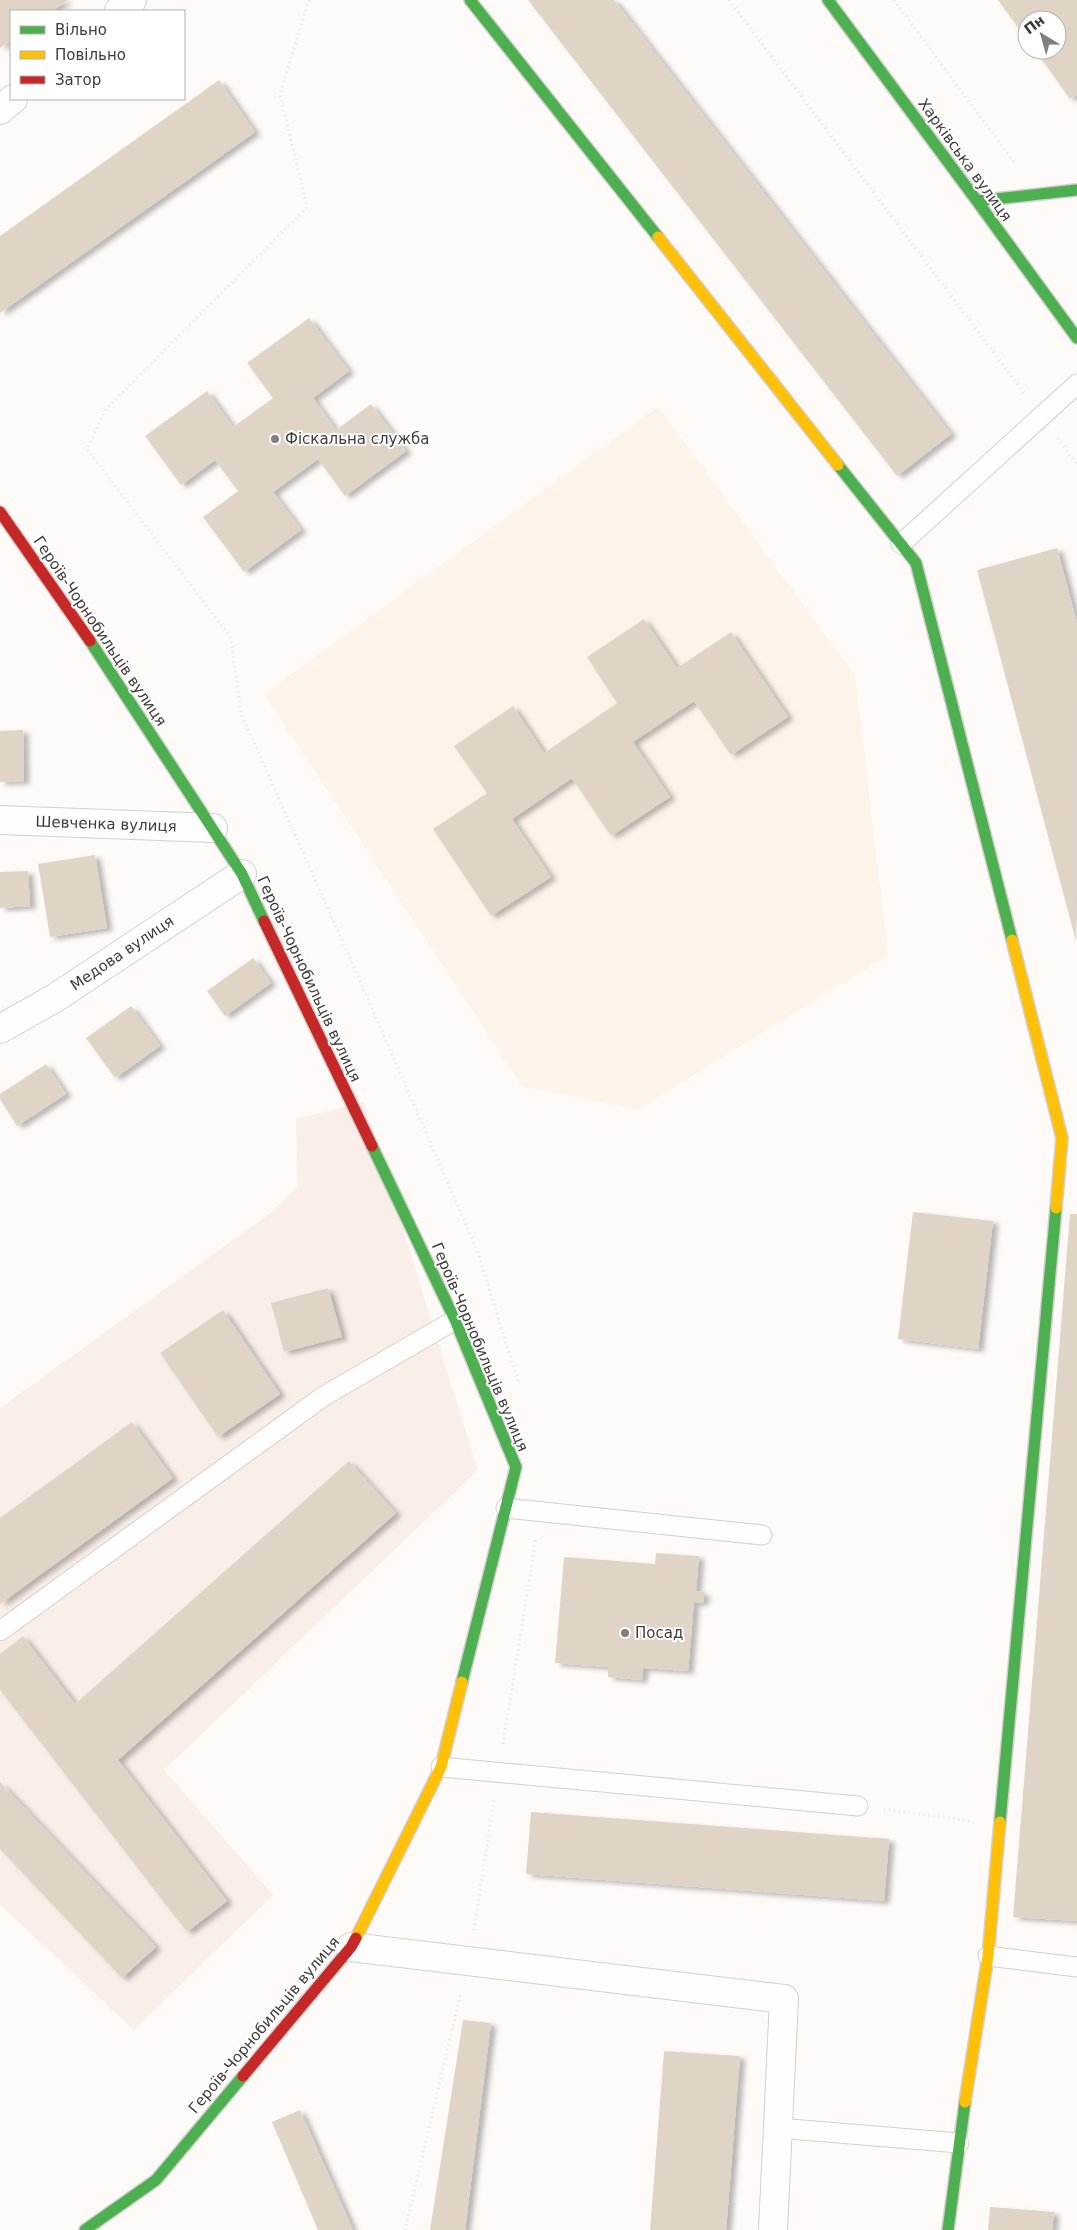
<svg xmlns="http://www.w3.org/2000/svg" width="1077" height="2230" viewBox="0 0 1077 2230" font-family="'DejaVu Sans',sans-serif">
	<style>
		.built { fill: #faeee9 }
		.education { fill: #fef3e8 }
		.building { fill: #e0d4c6; filter: url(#shadow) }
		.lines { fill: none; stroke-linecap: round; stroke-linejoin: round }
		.lane-casing { stroke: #d3cfcd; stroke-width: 21 }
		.street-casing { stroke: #d3cfcd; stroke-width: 30 }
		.fast-casing { stroke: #d3cfcd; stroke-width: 14 }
		.slow-casing { stroke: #d3cfcd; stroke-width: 14 }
		.jam-casing { stroke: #d3cfcd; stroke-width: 14 }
		.path { stroke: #e4e3e3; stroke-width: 3; stroke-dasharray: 1 4; stroke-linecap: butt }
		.lane { stroke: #fffefe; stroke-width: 19 }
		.street { stroke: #fffefe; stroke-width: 28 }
		.fast { stroke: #4caf50; stroke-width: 11 }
		.slow { stroke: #ffc107; stroke-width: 11 }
		.jam { stroke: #c62828; stroke-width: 11 }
		.poi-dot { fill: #827e7b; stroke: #fff; stroke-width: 2 }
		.labels { text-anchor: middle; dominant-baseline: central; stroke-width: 4; stroke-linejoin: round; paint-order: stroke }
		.street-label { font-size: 15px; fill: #403b38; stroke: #fff }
		.poi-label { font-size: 15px; fill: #403b38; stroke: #fff; text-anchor: start }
	</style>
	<defs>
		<filter id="shadow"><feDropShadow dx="5.5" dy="3" stdDeviation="2.5" flood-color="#0004"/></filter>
	</defs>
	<rect width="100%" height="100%" fill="#fdfaf8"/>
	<path class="built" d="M363 1102 478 1470 164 1770 273 1895 134 2030 0 1905V1408L269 1214 297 1187 296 1119Z"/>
	<path class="education" d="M658 407 855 675 888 955 637 1110 522 1086 264 694Z"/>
	<path class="building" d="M0 0H68L52 11H11V40L0 48Z
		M528 0H614L951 434 897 476Z
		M998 0H1077V95L1070 99 1035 50H1057V20H1027V40Z
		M219 80 255 132 0 313V236Z
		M309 318 349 371 313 398 336 430 371 404 406 451 345 496 318 459 273 492 301 530 244 572 203 517 238 491 215 460 181 485 145 436 207 391 233 427 273 398 247 363Z
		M1057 548 1077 623 1076 941 977 570Z
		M644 619 677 668 731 632 788 717 731 755 694 701 633 742 670 797 611 836 572 778 512 819 551 877 491 916 433 829 487 793 454 746 513 706 544 753 617 703 587 657Z
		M23 730 24 781 0 782V731Z
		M95 855 107 928 50 937 38 864Z
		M28 871 30 906 0 908V872Z
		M253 958 271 983 225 1016 207 991Z
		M131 1006 160 1046 115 1078 86 1038Z
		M46 1064 66 1094 17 1126 0 1099V1094Z
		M913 1212 993 1221 978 1349 898 1339Z
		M1070 1214H1077V1921L1013 1917Z
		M328 1288 342 1337 284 1352 271 1303Z
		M223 1310 280 1394 218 1437 160 1353Z
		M132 1422 173 1478 0 1604V1518Z
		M349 1461 396 1513 118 1760 227 1901 187 1932 0 1690V1654L23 1636 75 1704Z
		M656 1553 699 1556 696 1591 704 1592 703 1603 694 1602 688 1671 643 1668 642 1680 608 1677V1667L555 1663 564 1557 655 1564Z
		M0 1782 156 1947 122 1978 0 1849Z
		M531 1812 889 1839 884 1901 526 1874Z
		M463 2020 491 2023 465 2230H430Z
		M664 2051 740 2056 726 2230H650Z
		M300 2110 353 2230H318L272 2122Z
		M990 2207 1054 2212 1052 2230H988Z"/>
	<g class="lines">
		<g class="lane-casing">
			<path id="lane" d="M901 544 1077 384
				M506 1508 762 1535
				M0 1631 324 1396 455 1320
				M441 1767 858 1806
				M988 1956 1077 1967
				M778 2128 959 2143"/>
		</g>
		<g class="street-casing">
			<path id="street" d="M119 11 132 0
				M0 110 13 99
				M0 820 213 828
				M0 1029 55 998 242 874
				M351 1947 784 1999 773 2230"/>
		</g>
		<g class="fast-casing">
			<path id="fast" d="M470 0 658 237
				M828 0 977 201 1077 190
				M977 201 1077 338
				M838 465 916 563 1012 940
				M90 641 242 874 264 921
				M372 1146 455 1320 516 1467 462 1682
				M1000 1822 1056 1208
				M85 2230 156 2180 243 2076
				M948 2230 965 2102"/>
		</g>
		<g class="slow-casing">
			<path id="slow" d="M658 237 838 465
				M1012 940 1062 1138 1056 1208
				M356 1938 441 1767 462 1682
				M965 2102 988 1956 1000 1822"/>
		</g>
		<g class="jam-casing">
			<path id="jam" d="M0 512 90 641
				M264 921 372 1146
				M243 2076 351 1947 356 1938"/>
		</g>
		<path class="path" d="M309 0 280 94 307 207 106 409 87 449 231 638 241 714 350 958 477 1250 519 1384
			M729 0 1024 393
			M894 0 1015 164
			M1058 438 1077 465
			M503 1744 536 1538
			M884 1809 969 1821
			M474 1930 494 1800
			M405 2230 461 1992"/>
		<use href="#lane" class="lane"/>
		<use href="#street" class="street"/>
		<use href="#fast" class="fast"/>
		<use href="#slow" class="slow"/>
		<use href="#jam" class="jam"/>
	</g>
	<g class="poi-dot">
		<circle cx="275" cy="439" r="5"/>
		<circle cx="625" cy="1633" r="5"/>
	</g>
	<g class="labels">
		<g class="street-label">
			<text transform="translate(965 160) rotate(54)">Харківська вулиця</text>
			<text transform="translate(100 631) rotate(56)">Героїв-Чорнобильців вулиця</text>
			<text transform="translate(106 824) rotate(2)">Шевченка вулиця</text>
			<text transform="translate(122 953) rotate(-34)">Медова вулиця</text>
			<text transform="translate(309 979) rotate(65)">Героїв-Чорнобильців вулиця</text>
			<text transform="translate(480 1347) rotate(67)">Героїв-Чорнобильців вулиця</text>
			<text transform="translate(264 2025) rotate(-50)">Героїв-Чорнобильців вулиця</text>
		</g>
		<g class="poi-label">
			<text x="285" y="439">Фіскальна служба</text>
			<text x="635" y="1633">Посад</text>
		</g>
	</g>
	<rect x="10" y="10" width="175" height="90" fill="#ffffff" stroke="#b3b1af"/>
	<rect x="20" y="26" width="25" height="8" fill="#4caf50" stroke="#b3b1af"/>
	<text x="55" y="35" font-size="15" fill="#403b38">Вільно</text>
	<rect x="20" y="51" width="25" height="8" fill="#ffc107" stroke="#b3b1af"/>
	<text x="55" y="60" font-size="15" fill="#403b38">Повільно</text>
	<rect x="20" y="76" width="25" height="8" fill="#c62828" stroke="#b3b1af"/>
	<text x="55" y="85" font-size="15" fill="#403b38">Затор</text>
	<g transform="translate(1042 35) rotate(323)"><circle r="24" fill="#ffffff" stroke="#b3b1af"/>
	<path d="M0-4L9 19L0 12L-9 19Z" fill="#827e7b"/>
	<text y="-8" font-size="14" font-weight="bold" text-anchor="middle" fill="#403b38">Пн</text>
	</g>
</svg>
